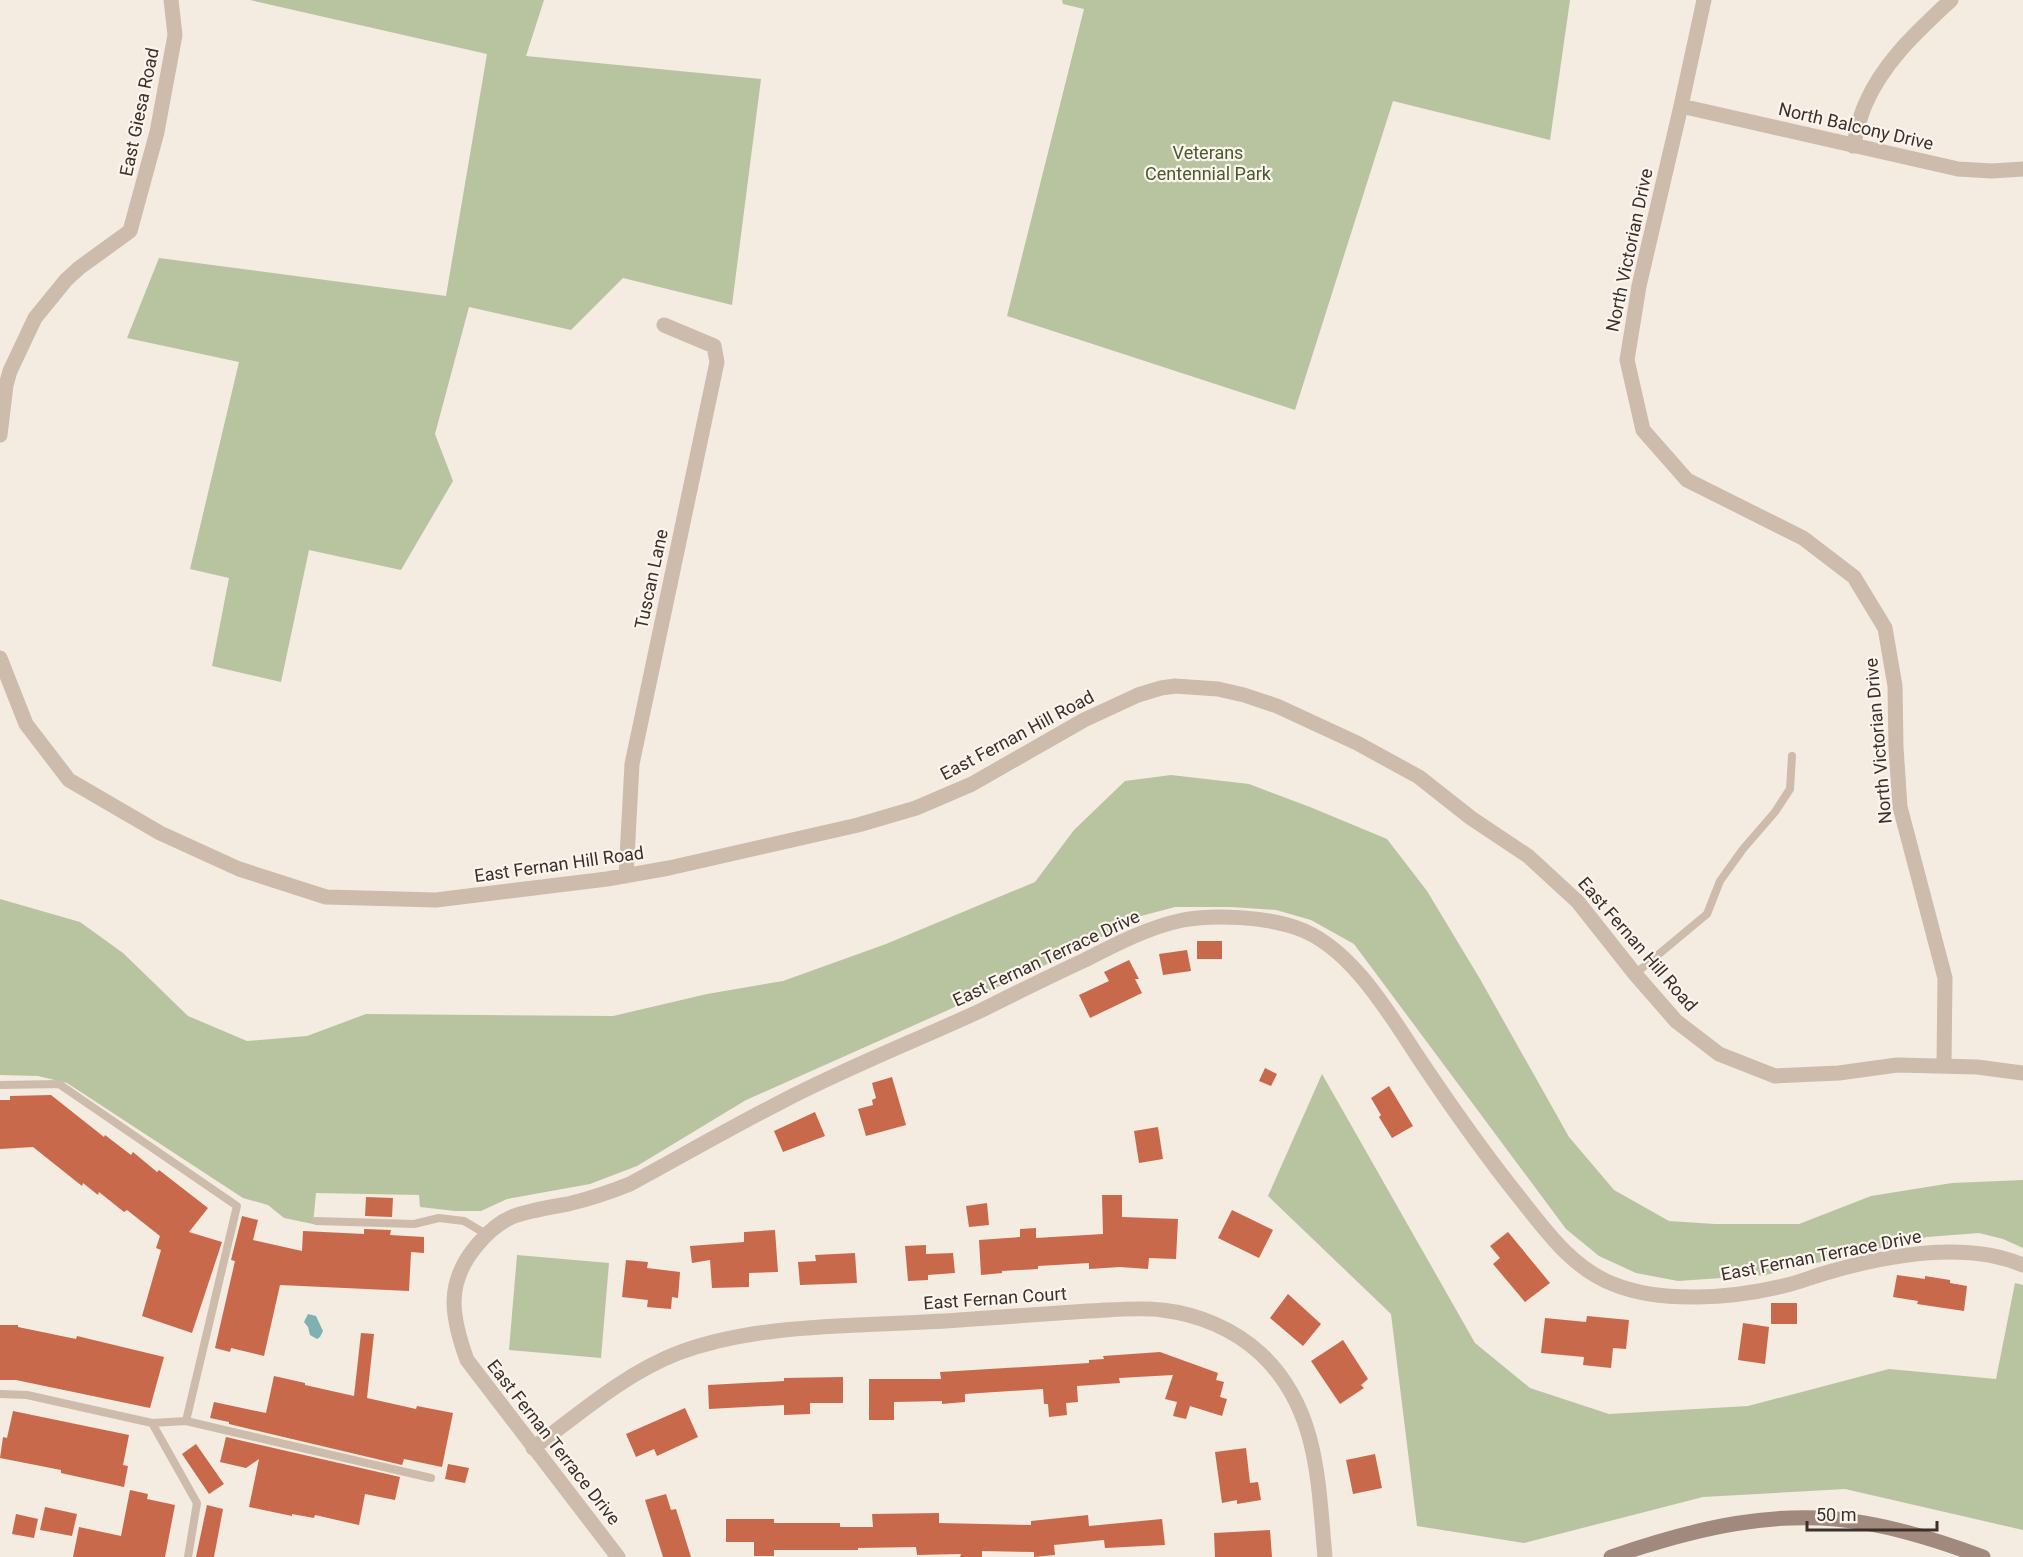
<svg xmlns="http://www.w3.org/2000/svg" width="2023" height="1557" viewBox="0 0 2023 1557" font-family="Roboto,sans-serif">
	<style>
		.green { fill: #b8c4a0 }
		.water { fill: #7fb0b2 }
		.building { fill: #c8694b }
		.lines { fill: none; stroke-linecap: round; stroke-linejoin: round }
		.lane { stroke: #cdbbac; stroke-width: 8 }
		.street { stroke: #cdbbac; stroke-width: 15 }
		.secondary { stroke: #a18a7d; stroke-width: 15 }
		.labels { text-anchor: middle; dominant-baseline: central; stroke-width: 4.5; stroke-linejoin: round; paint-order: stroke }
		.street-label { font-size: 18px; fill: #3b302b; stroke: #fbf5ee }
		.park-label { font-size: 18px; fill: #4a5a2e; stroke: #fbf5ee }
	</style>
	<rect width="100%" height="100%" fill="#f4ebe1"/>
	<path class="green" d="M250 0H544L526 56 761 79 732 305 623 278 571 330 469 307 435 434 453 481 401 570 309 550 281 682 212 666 229 578 190 569 239 362 127 338 159 258 446 296 487 54Z
		M1062 0H1570L1550 140 1393 101 1295 410 1007 316 1084 9 1063 4Z
		M1171 775 1249 784 1310 807 1387 839 1427 891 1480 979 1569 1137 1614 1190 1669 1221 1715 1224H1799L1871 1196 1952 1183 2023 1180V1248L2003 1239 1979 1233 1927 1237 1765 1275 1678 1281 1636 1273 1599 1256 1566 1229 1354 944 1311 920 1276 910 1231 907H1175L1141 916 1071 953 946 1011 746 1100 637 1166 590 1184 507 1199 481 1211H455L420 1207 419 1195 316 1193 313 1224 284 1218 268 1205 243 1198 67 1083 38 1076 0 1075V899L80 922 123 953 188 1016 247 1041 307 1036 366 1014 613 1016 707 994 783 981 886 944 1035 882 1074 830 1125 781Z
		M1322 1074 1475 1343 1530 1388 1609 1414 1748 1406 1889 1369 1996 1379 2015 1283 2023 1285V1530L1845 1489 1703 1497 1524 1543 1417 1526 1391 1314 1268 1196Z
		M517 1255 609 1263 601 1358 509 1350Z"/>
	<path class="water" d="M308 1314 316 1316 323 1331 320 1337 317 1339 310 1335 308 1327 304 1322Z"/>
	<path class="building" d="M1197 941H1222V959H1197Z
		M1187 950 1191 971 1163 975 1159 954Z
		M1129 960 1139 979H1135L1142 993 1090 1018 1079 995 1109 981 1104 972Z
		M1265 1068 1277 1074 1271 1086 1259 1081Z
		M892 1077 906 1125 866 1136 858 1109 873 1105 872 1100 876 1098 872 1083Z
		M1389 1086 1413 1126 1392 1138 1379 1117 1381 1115 1371 1098Z
		M51 1095 104 1137 105 1135 131 1155 133 1152 157 1172 159 1170 208 1208 189 1232 222 1242 192 1333 142 1316 161 1250 156 1248 160 1236 127 1210 124 1212 99 1192 98 1195 83 1183 82 1186 33 1147 0 1149V1100H10V1096Z
		M815 1112 825 1136 783 1152 774 1131Z
		M1158 1127 1163 1159 1139 1163 1134 1131Z
		M1102 1195H1122V1217L1178 1219 1176 1259 1149 1258 1148 1269 1120 1267 1089 1269V1263L1038 1266V1269L1002 1271V1273L981 1275 979 1240 1020 1237V1229L1036 1228V1238L1103 1234Z
		M366 1197 393 1198 392 1217 365 1216Z
		M987 1203 989 1225 969 1227 966 1206Z
		M1232 1210 1273 1230 1259 1258 1218 1238Z
		M242 1216 258 1220 253 1240 302 1251 303 1231 364 1234V1229L391 1230 390 1235 424 1237V1253L411 1252 409 1291 280 1285 264 1356 231 1348 230 1352 215 1348 235 1261 231 1260Z
		M775 1230 778 1272 749 1273V1287L712 1288 710 1260 692 1263 690 1246 744 1242V1232Z
		M1508 1232 1550 1283 1525 1302 1493 1264 1500 1258 1490 1246Z
		M926 1245V1254L953 1253 955 1273 928 1275V1280L908 1281 905 1246Z
		M855 1253 857 1283 800 1285 798 1262 816 1261 815 1255Z
		M626 1260 648 1262 647 1268 680 1272 678 1298 672 1297 671 1309 647 1307 648 1300 622 1297Z
		M1897 1275 1925 1279V1276L1950 1280V1283L1967 1286 1964 1311 1917 1304 1918 1301 1893 1297Z
		M1288 1294 1321 1324 1303 1346 1270 1318Z
		M1771 1303H1797V1324H1771Z
		M1587 1316 1629 1320 1626 1349 1613 1348 1611 1368 1583 1365 1584 1357 1541 1353 1545 1318 1586 1322Z
		M1743 1323 1769 1327 1765 1364 1738 1360Z
		M0 1325H18V1327L76 1339 77 1336 164 1357 150 1408 16 1380H0Z
		M361 1333 374 1334 367 1398 416 1409 417 1406 453 1413 442 1467 404 1459 402 1465 229 1424V1422L210 1418 214 1402 266 1413 274 1376 305 1383V1385L354 1396Z
		M1343 1340 1368 1379 1361 1385 1364 1388 1340 1404 1311 1361Z
		M1160 1352 1218 1373 1216 1380 1224 1382 1220 1397 1227 1399 1222 1416 1190 1406 1186 1419 1173 1416 1177 1402 1165 1399 1173 1375 1119 1378 1120 1383 1077 1386 1078 1402 1066 1403 1067 1415 1049 1417 1048 1404H1044L1043 1389 965 1394V1402L942 1404V1401L894 1402V1420H869V1379H941L940 1372 1089 1363V1360L1104 1359 1103 1356Z
		M843 1377V1403H810V1414L784 1415V1405L709 1409 708 1385 784 1381V1378Z
		M685 1408 698 1437 657 1456 654 1449 636 1457 626 1434Z
		M13 1411 129 1435 123 1465 128 1466 124 1487 61 1473V1470L0 1458 3 1437 7 1438Z
		M226 1437 400 1477 395 1500 365 1494 359 1525 315 1515 314 1518 292 1514V1516L249 1507 259 1459 246 1468 220 1462Z
		M196 1444 224 1484 209 1494 182 1454Z
		M1246 1448 1250 1483 1258 1482 1261 1500 1237 1504V1500L1222 1503 1215 1452Z
		M1375 1454 1382 1488 1353 1494 1346 1460Z
		M448 1464 469 1468 465 1483 445 1479Z
		M130 1490 148 1494 147 1499 175 1505 165 1557H73L79 1527 121 1536Z
		M666 1494 671 1510 676 1509 691 1557H663L645 1500Z
		M207 1505 223 1509 214 1557H196Z
		M45 1507 77 1514 72 1536 40 1530Z
		M939 1513V1523L1031 1525V1521L1088 1515 1089 1526 1162 1519 1165 1545 1105 1548 1104 1540 1054 1545 1055 1555 1034 1557V1552L982 1551V1557H960L961 1554 917 1555 916 1547 858 1548V1550H774V1556H754V1542H726V1519H774V1523H840V1527H873L872 1514Z
		M16 1514 38 1519 34 1538 12 1534Z
		M1270 1530 1272 1557H1215L1214 1533Z"/>
	<g class="lines">
		<path class="lane" d="M1635 974 1707 914 1720 881 1743 849 1775 812 1790 789 1792 756
			M0 1085 59 1084 237 1206 186 1421
			M316 1221 414 1224 439 1218 464 1221 486 1234
			M0 1394 27 1395 152 1423 186 1421 431 1478
			M152 1423 197 1503 188 1557"/>
		<path class="street" d="M1704 0 1681 106 1639 286 1627 360 1643 430 1687 480 1803 538 1854 577 1885 628 1895 686 1896 747 1900 807 1945 978 1944 1065
			M1681 106 1958 169 1992 171 2023 169
			M1853 146C1857 133 1859 118 1865 105 1883 62 1918 31 1951 0
			M0 435 6 385 10 371 35 318 66 280 79 268 130 231 157 132 175 35 171 0
			M0 658 26 724 69 780 160 833 239 869 326 897 436 900 607 879 669 868 858 825 916 808 972 784 1084 720 1138 695 1161 688 1175 686 1218 689 1244 695 1277 706 1357 743 1419 777 1471 818 1528 856 1578 902 1635 974 1676 1021 1719 1054 1775 1076 1839 1073 1897 1065 1977 1067 2023 1073
			M626 876 632 764 717 362 714 346 664 325
			M533 1448C579 1414 624 1374 678 1353 764 1321 868 1327 959 1320 1002 1317 1045 1314 1088 1311 1113 1310 1138 1307 1162 1310 1198 1314 1234 1329 1261 1354 1319 1409 1318 1483 1325 1557
			M618 1557 467 1360C451 1316 445 1282 478 1244 488 1232 499 1222 514 1216 532 1210 550 1207 568 1204 589 1199 610 1192 630 1184 680 1157 730 1128 781 1102 846 1068 915 1041 982 1010 1016 993 1050 976 1085 960 1116 944 1149 927 1183 920 1215 914 1266 917 1297 928 1350 946 1389 1013 1418 1057 1450 1105 1483 1152 1519 1197 1546 1231 1572 1268 1613 1284 1662 1304 1733 1298 1783 1286 1797 1283 1809 1278 1822 1274 1882 1256 1964 1240 2023 1265"/>
		<path class="secondary" d="M1611 1557C1692 1529 1779 1507 1865 1523 1906 1530 1945 1543 1983 1557"/>
	</g>
	<g class="labels">
		<g class="street-label">
			<text transform="translate(139 112) rotate(-78)">East Giesa Road</text>
			<text transform="translate(1856 126) rotate(13)">North Balcony Drive</text>
			<text transform="translate(1629 250) rotate(-78)">North Victorian Drive</text>
			<text transform="translate(651 579) rotate(-78)">Tuscan Lane</text>
			<text transform="translate(1017 735) rotate(-28)">East Fernan Hill Road</text>
			<text transform="translate(1878 741) rotate(-95)">North Victorian Drive</text>
			<text transform="translate(559 864) rotate(-8)">East Fernan Hill Road</text>
			<text transform="translate(1638 944) rotate(49)">East Fernan Hill Road</text>
			<text transform="translate(1046 958) rotate(-25)">East Fernan Terrace Drive</text>
			<text transform="translate(1821 1255) rotate(-11)">East Fernan Terrace Drive</text>
			<text transform="translate(995 1298) rotate(-4)">East Fernan Court</text>
			<text transform="translate(554 1442) rotate(52)">East Fernan Terrace Drive</text>
		</g>
		<g class="park-label">
			<text x="1208" y="152">Veterans<tspan x="1208" dy="21">Centennial Park</tspan></text>
		</g>
	</g>
	<path d="M1807 1521v9h130v-9" fill="none" stroke="#3b302b" stroke-width="3"/>
	<text x="1816" y="1521" font-size="18" fill="#3b302b" stroke="#fbf5ee" stroke-width="4.5" paint-order="stroke">50 m</text>
</svg>
